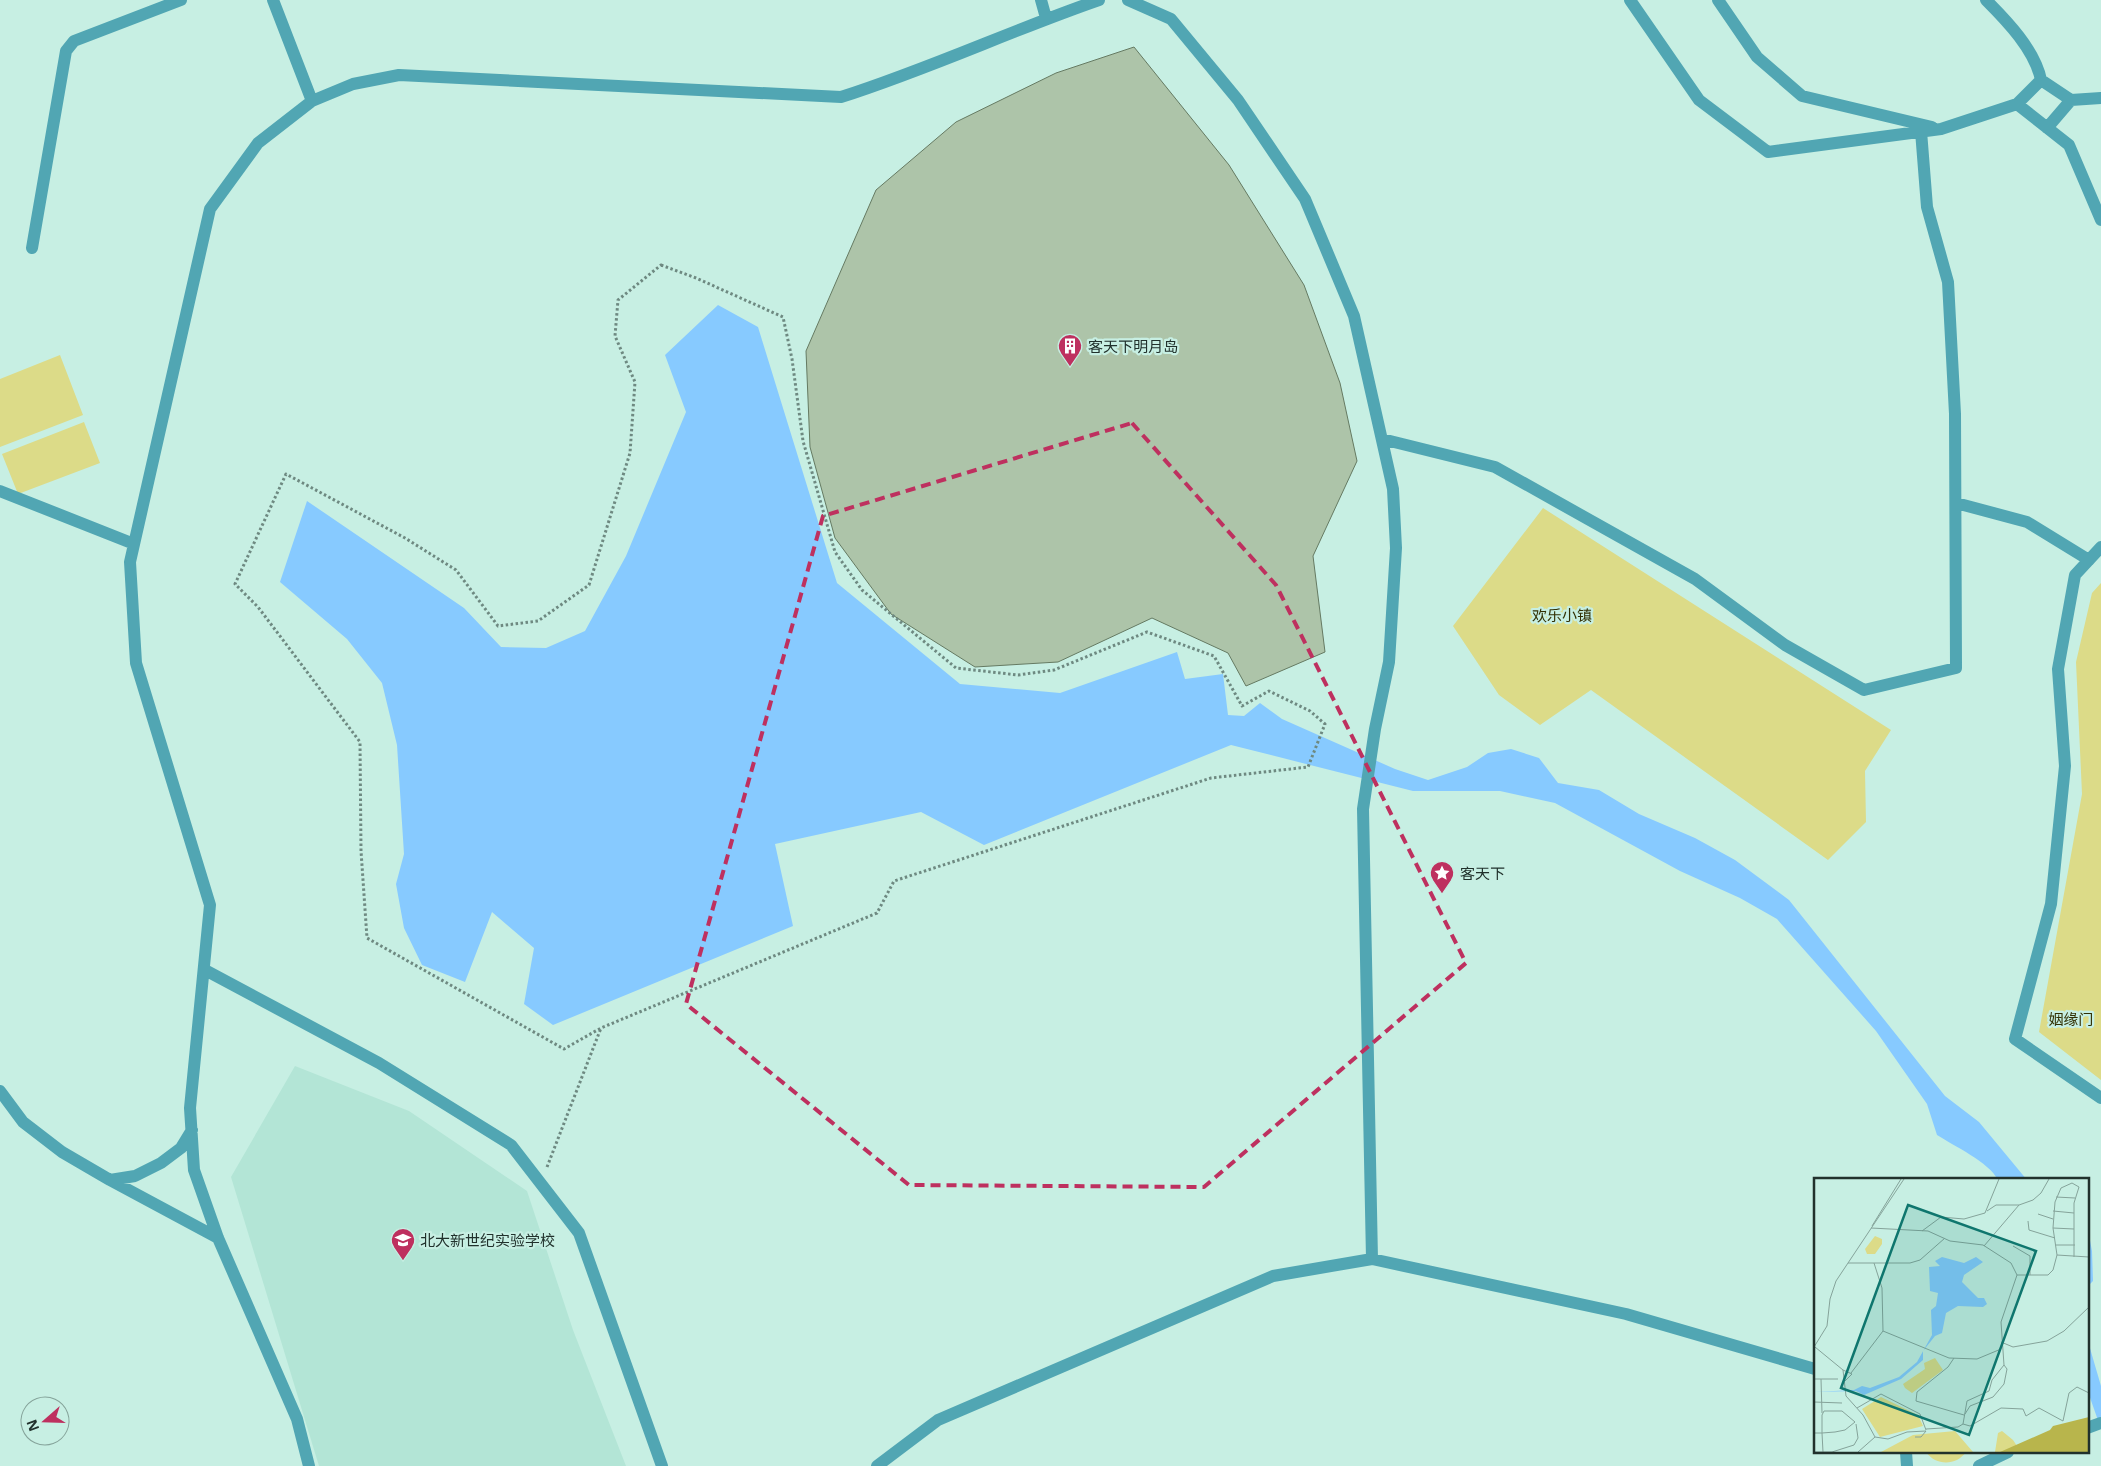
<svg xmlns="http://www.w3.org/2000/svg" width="2101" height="1466" viewBox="0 0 2101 1466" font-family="'Noto Sans','Noto Sans SC',sans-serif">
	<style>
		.built { fill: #b3e5d6 }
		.green { fill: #dcdb88 }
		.water { fill: #87caff }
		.building { fill: #adc4a9; stroke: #657a62 }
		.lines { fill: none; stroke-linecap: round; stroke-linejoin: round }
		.path { stroke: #6e8981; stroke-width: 3; stroke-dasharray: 2.5 2.5; stroke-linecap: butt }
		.minor { stroke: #51a6b3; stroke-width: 12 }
		.marked { fill: none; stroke: #be305f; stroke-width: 4; stroke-dasharray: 10 6; stroke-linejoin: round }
		.labels { text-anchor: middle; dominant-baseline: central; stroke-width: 4.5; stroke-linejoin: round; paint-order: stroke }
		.poi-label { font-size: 15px; fill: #21312c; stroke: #c7efe3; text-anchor: start }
		.park-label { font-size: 15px; fill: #323003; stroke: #c7efe3 }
		.inset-road { fill: none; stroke: #85a39a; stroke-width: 1 }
		.view { fill: #0f766e; fill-opacity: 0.15; stroke: #0f766e; stroke-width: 2.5 }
		.inset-edge { fill: none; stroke: #21312c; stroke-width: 2.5 }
	</style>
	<rect width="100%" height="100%" fill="#c7efe3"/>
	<path class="built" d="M295 1066 409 1111 527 1191 573 1330 626 1466H319L231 1177Z"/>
	<path class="green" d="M60 355 83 415 0 447V379Z
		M84 422 100 463 18 494 2 454Z
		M1543 508 1891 730 1865 771 1866 822 1828 860 1591 690 1540 725 1499 695 1453 626Z
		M2101 583V1080L2039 1032 2082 794 2076 662 2092 593Z
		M1926 1452H1966C1956 1466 1936 1466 1926 1452Z"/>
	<path class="water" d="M718 305 758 327 837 583 960 684 1060 693 1177 652 1185 679 1223 674 1228 715 1244 716 1260 703 1282 719 1395 769 1428 780 1467 767 1488 753 1511 749 1539 758 1558 783 1599 790 1639 814 1695 838 1735 860 1789 900 1945 1096 1979 1122 2027 1180H1998C1989 1162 1954 1146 1937 1135L1927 1104 1876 1031 1777 919 1740 898 1680 871 1555 803 1500 791H1413L1231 745 984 845 921 812 775 844 793 926 553 1025 524 1004 534 948 492 912 465 982 422 965 404 928 396 884 404 854 397 745 382 683 347 639 280 582 307 501 464 608 501 647 546 648 585 631 626 556 686 412 665 355Z
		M2087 1225 2092 1251 2093 1281 2087 1287Z
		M2087 1338 2101 1386V1429L2087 1389Z"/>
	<path class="building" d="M1134 47 1229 165 1304 285 1340 383 1357 461 1313 556 1325 652 1246 686 1228 653 1152 618 1058 662 975 667 891 614 835 538 810 447 806 351 876 190 956 122 1056 73Z"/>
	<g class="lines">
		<path class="path" d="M661 265 696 278 783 317 792 359 803 441 835 552 862 590 956 668 1018 675 1054 670 1147 632 1214 656 1242 706 1269 691 1310 711 1325 724 1308 767 1211 778 894 881 877 913 601 1028 564 1049 367 938 361 851 360 742 258 607 235 584 286 474 405 538 456 570 498 626 538 621 589 585 630 453 635 382 615 336 618 300Z
			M547 1167 601 1028"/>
		<path class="minor" d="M273 0 312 101
			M1041 0 1046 18
			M1128 0 1171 19 1238 100 1305 199 1354 316 1393 489 1396 548 1389 662 1375 729 1363 809 1372 1259
			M1630 0 1699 100 1768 152 1941 129 2017 104 2069 145 2101 220
			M1718 0 1757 57 1802 96 1932 127
			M1986 0C2007 21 2035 50 2041 80L2017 104
			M2041 80 2071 100 2047 128
			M2071 100 2101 98
			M32 248 66 51 74 41 181 0
			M1382 439 1495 467 1695 579 1785 645 1864 690 1956 668 1955 414 1948 282 1927 207 1921 131
			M0 491 134 544
			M1956 503 2027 522 2089 560
			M2101 547 2075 575 2058 669 2065 766 2051 904 2015 1039 2101 1098
			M205 970 379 1063 511 1145 579 1233 662 1466
			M0 1091 23 1122 62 1152 110 1180 218 1238
			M110 1180 135 1176 161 1163 181 1148 192 1130
			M2087 1428 2101 1423
			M1906 1452 1907 1466
			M309 1466 297 1419 218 1238 194 1170 190 1108 210 905 136 663 130 562 210 209 258 143 312 101 353 84 399 75 841 97C929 69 1012 30 1099 0
			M877 1466 938 1420 1273 1276 1372 1259 1626 1314 1815 1369
			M1979 1466 2008 1452"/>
	</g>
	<path class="marked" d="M1132 423 1276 585 1466 963 1204 1187 909 1185 686 1004 823 516Z"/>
	<defs>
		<g id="building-pin" transform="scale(1.25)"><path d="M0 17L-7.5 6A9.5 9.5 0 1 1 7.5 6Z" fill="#be305f" stroke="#c7efe3"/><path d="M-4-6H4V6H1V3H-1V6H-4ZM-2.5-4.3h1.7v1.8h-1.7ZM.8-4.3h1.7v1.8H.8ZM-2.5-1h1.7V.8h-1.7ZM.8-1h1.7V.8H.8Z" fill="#fff"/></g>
		<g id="sight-pin" transform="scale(1.25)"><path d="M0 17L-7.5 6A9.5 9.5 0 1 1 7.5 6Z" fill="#be305f" stroke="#c7efe3"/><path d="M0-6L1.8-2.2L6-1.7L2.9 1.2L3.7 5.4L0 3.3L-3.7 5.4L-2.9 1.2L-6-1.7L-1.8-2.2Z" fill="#fff"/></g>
		<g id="school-pin" transform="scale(1.25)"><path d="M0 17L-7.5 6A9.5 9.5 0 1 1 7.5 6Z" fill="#be305f" stroke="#c7efe3"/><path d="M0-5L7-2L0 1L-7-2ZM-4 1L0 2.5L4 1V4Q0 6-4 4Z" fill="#fff"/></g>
	</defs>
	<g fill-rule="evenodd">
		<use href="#building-pin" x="1070" y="346"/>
		<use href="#sight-pin" x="1442" y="873"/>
		<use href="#school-pin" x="403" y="1240"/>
	</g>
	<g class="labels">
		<g class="poi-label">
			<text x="1088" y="346">客天下明月岛</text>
			<text x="1460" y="873">客天下</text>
			<text x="420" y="1240">北大新世纪实验学校</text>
		</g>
		<g class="park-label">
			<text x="1562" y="615">欢乐小镇</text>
			<text x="2071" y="1019">姻缘门</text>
		</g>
	</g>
	<g transform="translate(1814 1178)">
		<rect width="275" height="275" fill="#c7efe3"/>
		<path d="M61 58 68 61V66L61 76H53L51 71ZM121 180 129 192 98 215 91 210 89 206 111 191 110 185ZM67 219 104 237 109 248 66 259 48 231ZM141 253 159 274H67L99 257ZM188 253 199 262 207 274H181L184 255Z" fill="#dcdb88"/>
		<path d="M275 239V274H186L236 252 239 248Z" fill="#b8b54c"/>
		<path d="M128 79 150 85 162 79 169 84 150 97 148 104 164 120H170L173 126 169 129 144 128 132 135 128 155 121 158 109 173V182L87 201 50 217 42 213 0 214 40 212 48 208 56 210 85 199 103 184 118 157 117 132 122 128 124 115 116 113 115 89 126 88 121 83Z" fill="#87caff"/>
		<path class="inset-road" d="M242 19 261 20M173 33 182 27H205L219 22 227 15 235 1M239 33 260 35M224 36 239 41M214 43 215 52 241 60M58 48 87 1M57 50 114 53 136 63 169 67 197 85 203 97 187 144 190 187 178 202 175 213 153 223 149 246 144 249 112 251M239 50 260 51M108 53 127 39 150 41 171 35 185 1M242 67H261M170 68 205 27M199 68 216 78V97M243 77 275 79M34 85H96L106 82 131 60M203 97H234L239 92 243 77 239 50 241 24 247 10 258 5 265 9 260 25V79M69 153 135 180 163 181 187 171M187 164 199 169 233 163 250 153 275 129M0 169 13 148 16 121 22 103 90 1M1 169 29 192 32 218 49 237 61 259 74 261 93 254 112 253 107 259H101M140 180 134 189 103 214 102 223 150 237M29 192 38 196 31 203M37 195 69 153 68 110 60 85M0 201H24M7 201 8 235M0 224 28 225M43 230 67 216 106 236 112 252M151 236 156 228 179 219 190 206 193 191 190 187M149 246 156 248 187 230 209 231 212 238 225 230 249 243 255 215 263 209 275 215M0 255H8L21 254 31 252 41 244 28 233H10L8 237V255L9 274M0 274H18L40 267 44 260 42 246M44 274 61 259"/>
		<path class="view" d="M94 27 222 73 155 257 27 210Z"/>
		<rect width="275" height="275" class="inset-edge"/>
	</g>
	<g transform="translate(45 1421) rotate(250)"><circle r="24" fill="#c7efe3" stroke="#85a39a"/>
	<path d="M0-4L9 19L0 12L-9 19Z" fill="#be305f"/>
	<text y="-8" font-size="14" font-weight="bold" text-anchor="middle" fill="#21312c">N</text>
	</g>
</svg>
